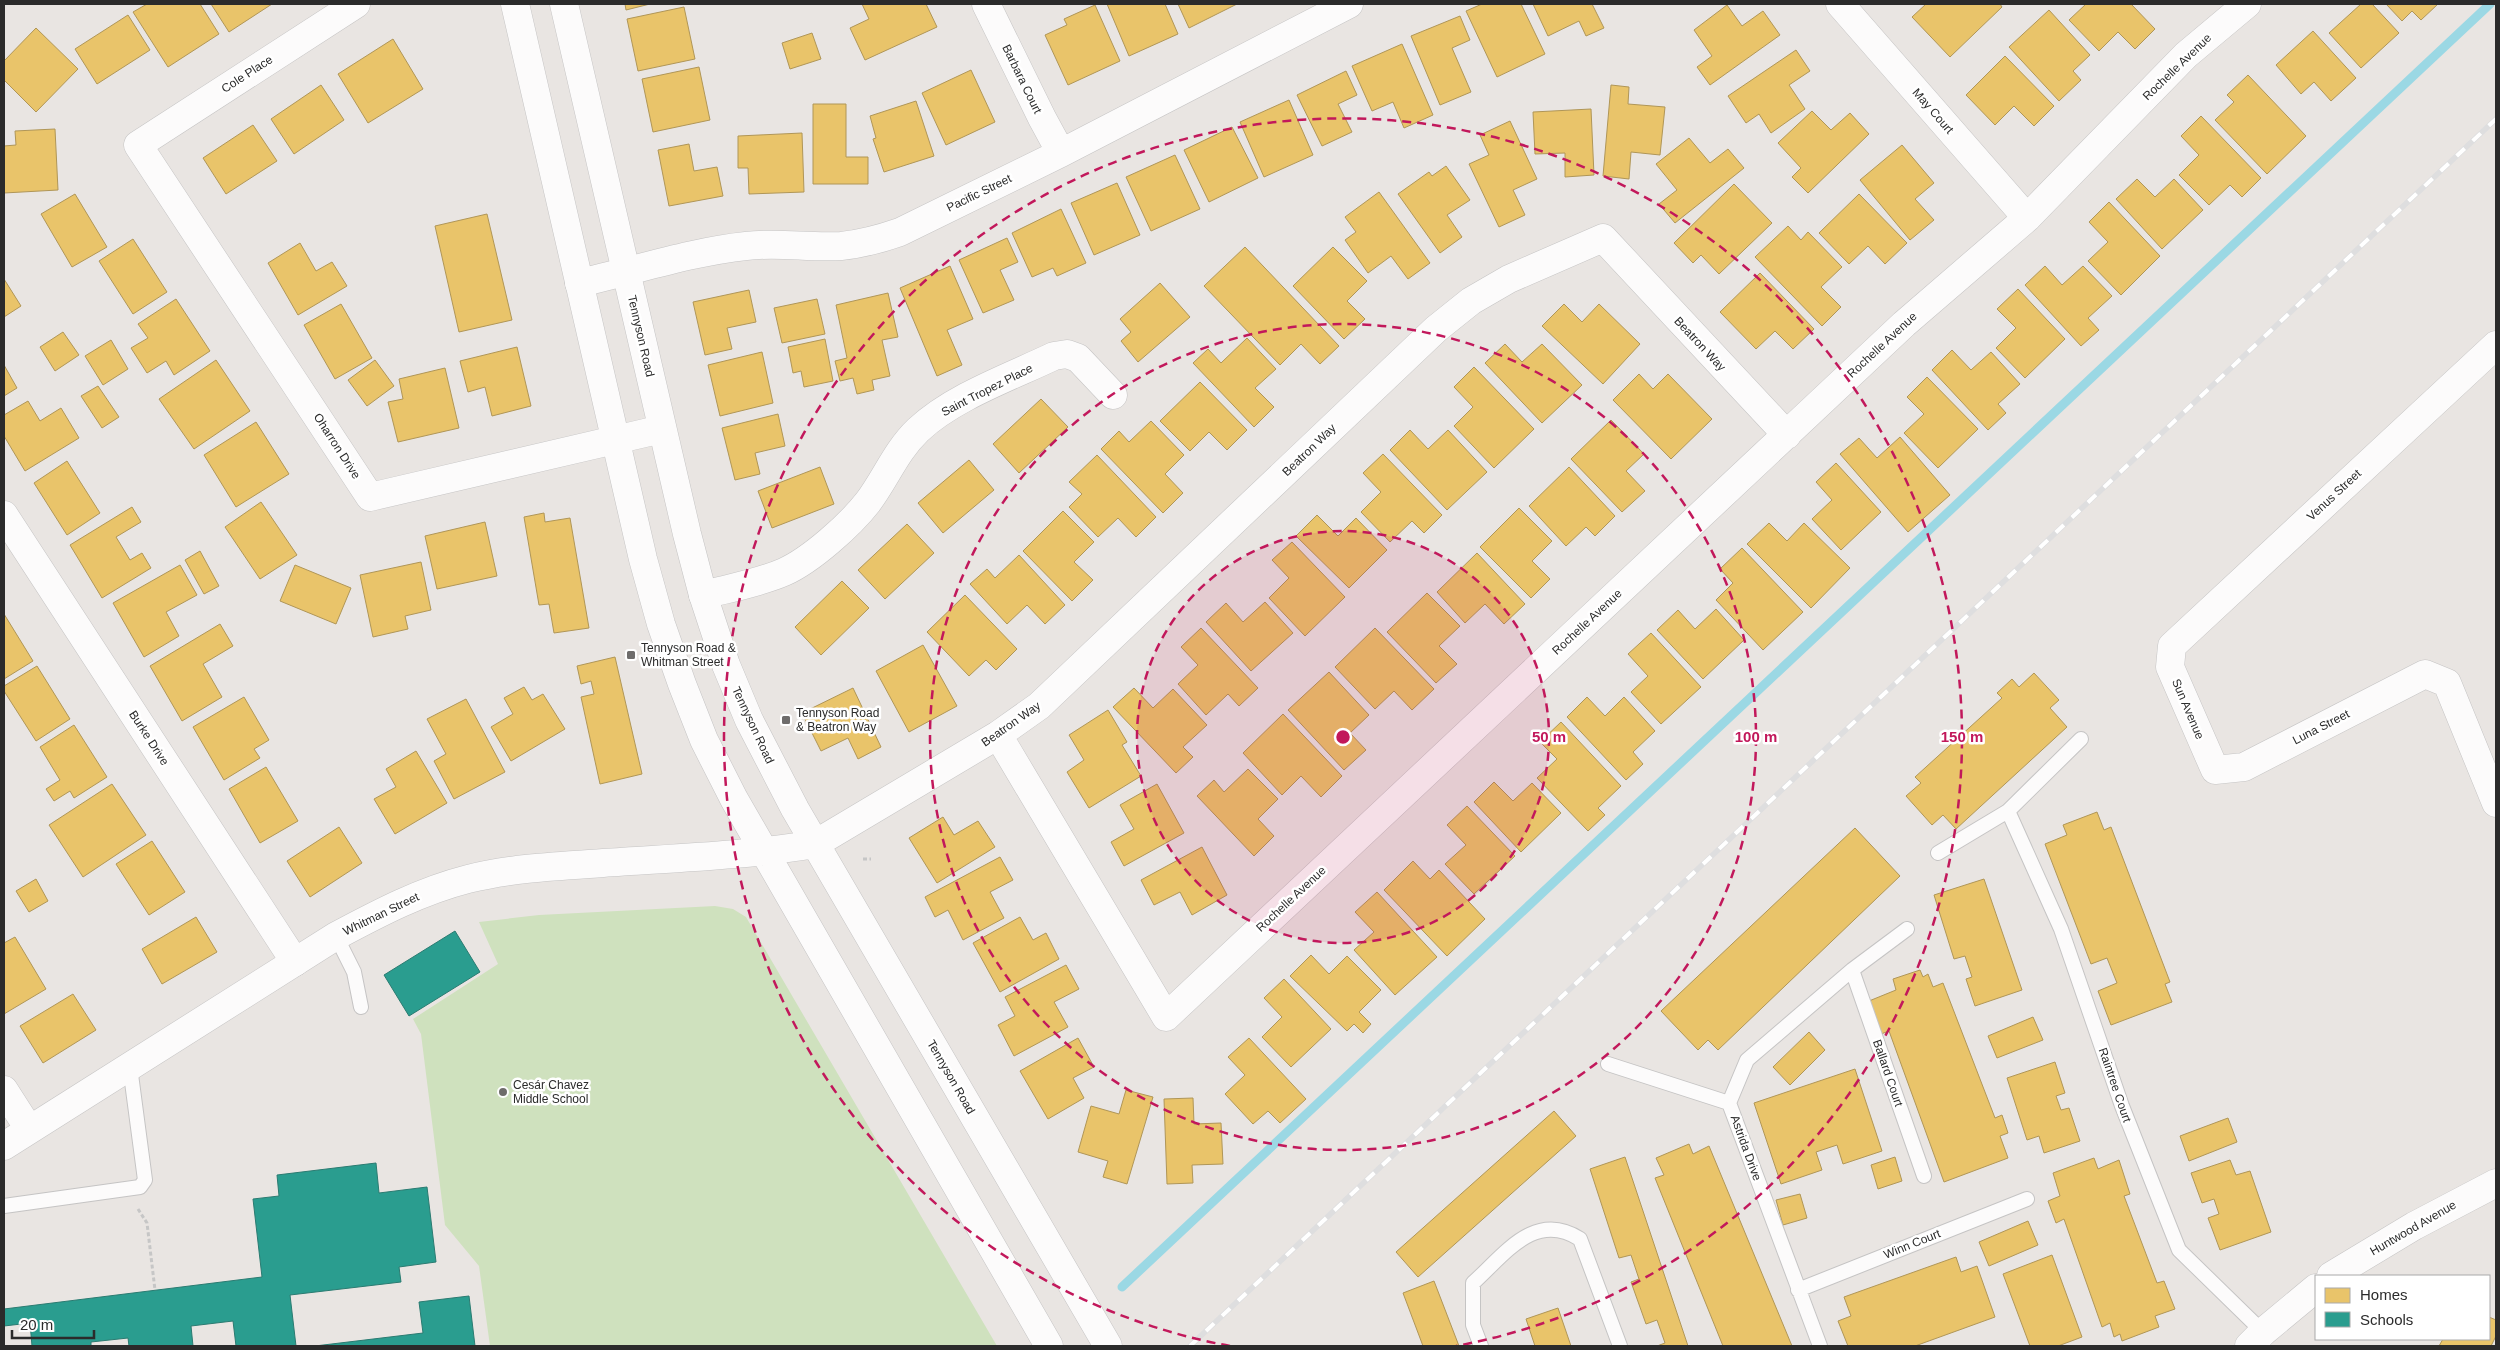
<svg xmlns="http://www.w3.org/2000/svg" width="2500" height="1350" viewBox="0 0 2500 1350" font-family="Arial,sans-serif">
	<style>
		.green { fill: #cfe1be }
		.homes { fill: #e9c46a; stroke: #b09657 }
		.schools { fill: #2a9d8f; stroke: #2a7b71 }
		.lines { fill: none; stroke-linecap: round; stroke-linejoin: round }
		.stream { stroke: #9bd8e4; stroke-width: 9 }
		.lane-casing { stroke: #c5c4c4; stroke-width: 16 }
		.street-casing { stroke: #c5c4c4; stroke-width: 29 }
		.secondary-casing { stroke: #c5c4c4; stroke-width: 29 }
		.path { stroke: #c6c6c6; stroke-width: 3; stroke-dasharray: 4 2.5; stroke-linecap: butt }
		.lane { stroke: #fcfbfb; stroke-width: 14 }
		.street { stroke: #fcfbfb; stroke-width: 28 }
		.secondary { stroke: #fcfbfb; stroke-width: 28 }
		.rail-casing { stroke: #dededf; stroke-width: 5.5 }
		.rail { stroke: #fff; stroke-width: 4; stroke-dasharray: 11; stroke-linecap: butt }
		.ring { fill: none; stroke: #c2185b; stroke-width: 2.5; stroke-dasharray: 9 6 }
		.poi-dot { fill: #6e6c6b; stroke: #fff; stroke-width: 2 }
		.labels { text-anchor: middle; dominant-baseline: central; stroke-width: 5; stroke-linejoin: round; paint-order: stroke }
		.street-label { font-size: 12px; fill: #2b2b2b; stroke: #fff }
		.poi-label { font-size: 12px; fill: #2b2b2b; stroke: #fff; text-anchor: start }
		.centre { fill: #c2185b; stroke: #fff; stroke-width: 2.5 }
		.ring-label { font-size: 15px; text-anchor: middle; font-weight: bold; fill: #c2185b; stroke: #fff; stroke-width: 5; stroke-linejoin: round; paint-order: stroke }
	</style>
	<rect width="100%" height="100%" fill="#e9e5e2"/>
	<path class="green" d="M715 906 733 909 746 917 997 1346H490L479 1266 445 1225 421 1034 413 1019 498 964 479 922 539 915Z"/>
	<path class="homes" d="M147 4H200L219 34 168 67 133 12Z
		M211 4H272L229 32Z
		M625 4H650L626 10Z
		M862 4H926L937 27 865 60 850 28 869 19Z
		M1107 4H1165L1178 34 1129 56Z
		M1178 4H1237L1189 28Z
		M1482 4H1521L1545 54 1497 77 1466 11Z
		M1533 4H1592L1604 28 1586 36 1579 21 1548 36Z
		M1926 4H2000L2002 7 1950 57 1912 17Z
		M2086 4H2131L2155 29 2135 49 2118 32 2099 51 2069 20Z
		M2361 4H2372L2399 33 2361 68 2329 33Z
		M2386 4H2438L2421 20 2412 11 2402 21Z
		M1095 5 1120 61 1068 85 1045 35 1067 25 1064 19Z
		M1727 5 1742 26 1763 11 1780 35 1710 85 1697 67 1712 56 1694 30Z
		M684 7 695 59 638 71 627 19Z
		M2049 10 2090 55 2073 71 2081 80 2059 101 2009 47Z
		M128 15 150 50 97 84 75 49Z
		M1460 16 1470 40 1452 48 1471 92 1440 105 1411 36Z
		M36 28 78 69 36 112 4 80V61Z
		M2313 31 2356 78 2331 101 2314 82 2301 94 2276 65Z
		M812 33 821 59 790 69 782 43Z
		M393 39 423 89 368 123 338 74Z
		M1402 44 1433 115 1404 128 1393 102 1372 111 1352 66Z
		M1796 50 1810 71 1789 85 1805 109 1771 133 1759 114 1746 123 1728 96Z
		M2005 56 2054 106 2034 126 2014 106 1995 125 1966 95Z
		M699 67 710 120 653 132 642 79Z
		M971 70 995 122 946 145 922 93Z
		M1346 71 1357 95 1338 104 1352 132 1322 146 1297 95Z
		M2248 75 2306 136 2267 174 2215 120 2234 102 2227 95Z
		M321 85 344 120 294 154 271 119Z
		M1611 85 1629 87 1628 104 1665 107 1660 155 1631 152 1629 179 1603 176Z
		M1289 100 1313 155 1264 177 1240 122Z
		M916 101 934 156 884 172 873 139 876 138 870 116Z
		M813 104H846V157H868V184H813Z
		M1591 109 1594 175 1565 177V153L1535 154 1533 112Z
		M1812 111 1831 130 1850 113 1869 134 1808 193 1792 177 1801 168 1778 143Z
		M2201 116 2261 178 2242 197 2230 185 2209 205 2179 175 2199 155 2181 136Z
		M1510 121 1537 179 1513 190 1525 215 1499 227 1469 164 1489 155 1480 135Z
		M253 125 277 161 226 194 203 158Z
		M1232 127 1258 178 1209 202 1184 150Z
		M55 129 58 190 4 193V146L16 145 15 131Z
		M802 133 804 192 749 194 748 168H738V136Z
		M1689 138 1710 163 1728 149 1744 168 1675 223 1659 204 1677 190 1656 164Z
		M689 144 694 171 717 167 723 196 669 206 658 150Z
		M1902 145 1934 183 1915 199 1934 220 1910 240 1860 180Z
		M1175 155 1200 209 1151 231 1126 177Z
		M1446 166 1470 200 1447 215 1462 237 1440 253 1398 194 1429 172 1432 176Z
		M2137 179 2155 197 2174 179 2203 210 2162 249 2116 199Z
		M1117 183 1140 235 1094 255 1071 203Z
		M1734 184 1772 223 1719 274 1701 255 1693 263 1674 243Z
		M1379 192 1430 263 1408 279 1391 256 1368 273 1345 240 1356 232 1345 217Z
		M75 194 107 247 72 267 41 214Z
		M1859 194 1907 243 1885 264 1868 246 1849 264 1819 233Z
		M2109 202 2160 256 2121 295 2088 261 2108 242 2089 222Z
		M1061 209 1086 263 1057 276 1053 268 1032 277 1012 233Z
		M487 214 512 320 459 332 435 226Z
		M1788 226 1801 240 1808 232 1842 267 1821 287 1841 307 1822 326 1755 257Z
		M1007 238 1018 262 1000 270 1014 300 983 313 959 260Z
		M133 239 167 292 133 314 99 261Z
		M300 243 316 271 332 262 347 286 298 315 268 263Z
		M1245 247 1339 346 1320 364 1301 344 1280 365 1204 286Z
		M1333 247 1367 281 1347 301 1365 319 1344 339 1293 286Z
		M950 266 973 319 947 330 962 365 937 376 900 288Z
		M2045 266 2062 285 2083 266 2112 296 2088 318 2099 330 2081 346 2025 285Z
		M1760 273 1814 329 1793 349 1775 331 1756 349 1720 312Z
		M4 279 21 306 4 317Z
		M1160 283 1190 317 1138 362 1121 341 1131 332 1120 319Z
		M2018 289 2065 339 2025 378 1996 348 2016 328 1997 309Z
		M749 290 756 322 727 328 732 349 705 355 693 302Z
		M888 293 898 337 882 340 890 376 872 380 874 390 857 394 853 378 840 381 835 361 847 358 836 305Z
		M176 299 210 351 174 375 166 361 147 373 131 348 148 338 138 324Z
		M817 299 825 334 782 343 774 308Z
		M341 304 372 358 335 379 304 325Z
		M1564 304 1582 322 1599 304 1640 344 1603 384 1542 326Z
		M63 332 79 355 55 371 40 347Z
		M1247 338 1276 369 1255 388 1274 407 1254 427 1193 363 1208 349 1221 363Z
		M825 339 833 381 804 387 801 371 793 373 788 347Z
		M111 340 128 369 103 385 85 356Z
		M1505 344 1522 362 1542 344 1582 385 1542 423 1485 363Z
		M517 347 531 406 492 416 485 387 468 392 460 361Z
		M1952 350 1971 370 1991 352 2020 384 1998 404 2006 413 1988 430 1932 370Z
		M762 352 773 403 720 416 708 365Z
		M216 360 250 411 194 449 159 399Z
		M375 360 394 386 367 406 348 380Z
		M4 365 17 388 4 396Z
		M1474 367 1534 429 1494 468 1454 426 1473 407 1454 387Z
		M445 368 459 428 398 442 388 402 403 399 399 379Z
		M1639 374 1653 389 1668 374 1712 419 1671 459 1613 400Z
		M1927 377 1978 429 1938 468 1904 433 1924 414 1907 397Z
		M1200 382 1247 430 1227 450 1209 432 1190 451 1160 421Z
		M98 386 119 417 102 428 81 396Z
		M1041 399 1068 427 1019 473 993 444Z
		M28 401 40 421 61 408 79 438 25 471 4 436V415Z
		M778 414 785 446 755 453 760 474 735 480 722 428Z
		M1611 420 1644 454 1626 471 1645 491 1622 512 1571 459Z
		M1151 421 1184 455 1165 474 1183 493 1163 513 1101 449 1119 431 1129 442Z
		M256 422 289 474 236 507 204 455Z
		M1410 430 1428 449 1448 430 1487 472 1447 510 1390 450Z
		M1900 437 1950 495 1908 532 1840 454 1859 438 1877 458Z
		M1383 454 1442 515 1424 533 1412 521 1390 542 1361 512 1381 492 1363 473Z
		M1097 455 1156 517 1136 537 1118 518 1098 537 1069 507 1082 494 1069 482Z
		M969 460 994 490 943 533 918 503Z
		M67 461 100 513 67 535 34 483Z
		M1836 463 1881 512 1841 550 1812 519 1832 500 1816 482Z
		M820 467 834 504 772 528 758 491Z
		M1569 467 1615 516 1595 536 1586 527 1566 546 1529 506Z
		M261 502 297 555 260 579 225 527Z
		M132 507 141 522 116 537 130 560 142 553 151 568 102 598 70 545Z
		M1519 508 1552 541 1532 561 1550 579 1531 598 1480 547Z
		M1063 511 1094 542 1074 562 1093 580 1072 601 1023 551Z
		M544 513 545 522 570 518 589 628 554 633 549 604 539 605 524 517Z
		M1317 515 1338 536 1356 518 1387 550 1349 588 1296 536Z
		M485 522 497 576 437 589 425 536Z
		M1769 523 1787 541 1804 523 1850 568 1811 608 1747 544Z
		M907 524 934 553 885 599 858 570Z
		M1292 542 1345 597 1305 636 1269 598 1289 578 1272 560Z
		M1742 548 1803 612 1763 650 1716 600 1733 583 1720 569Z
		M200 551 219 586 204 594 185 560Z
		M1477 553 1525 604 1504 624 1485 604 1465 623 1437 592Z
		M1019 555 1065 605 1045 624 1027 605 1007 624 970 584 987 569 995 578Z
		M421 562 431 610 405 616 408 629 373 637 360 575Z
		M180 565 197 595 166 612 179 636 144 657 113 603Z
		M295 565 351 588 336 624 280 601Z
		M842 581 869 608 821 655 795 627Z
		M1427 593 1460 626 1439 646 1457 664 1436 683 1387 632Z
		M965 595 1017 649 996 670 986 660 969 676 927 632Z
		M1265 602 1293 633 1251 671 1206 622 1226 603 1243 622Z
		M1716 609 1744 640 1703 679 1657 630 1678 610 1695 629Z
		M4 614 33 661 4 679Z
		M220 624 233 646 203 664 222 697 182 721 150 666Z
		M1201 628 1258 688 1239 706 1228 694 1206 715 1178 684 1198 665 1181 647Z
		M1375 628 1434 689 1412 710 1394 691 1375 709 1335 667Z
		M1651 633 1701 687 1661 724 1631 692 1648 676 1628 654Z
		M923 645 957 706 909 732 876 671Z
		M615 657 642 774 600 784 581 697 594 694 591 681 581 684 577 666Z
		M37 666 70 719 36 741 4 691V686Z
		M1329 672 1369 715 1350 733 1366 750 1344 770 1288 710Z
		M2034 673 2059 700 2050 708 2067 727 1956 829 1943 815 1932 825 1906 796 1921 783 1915 777 2002 698 1997 693 2012 679 2019 687Z
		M524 687 532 700 543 694 565 729 511 761 491 727 513 714 504 698Z
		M853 688 881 747 858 759 848 738 821 751 802 713Z
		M1134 688 1153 708 1173 689 1207 725 1183 747 1193 757 1176 773 1113 707Z
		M244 697 269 740 254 749 260 758 224 780 193 727Z
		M1587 697 1605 716 1624 697 1655 731 1633 752 1643 764 1626 780 1567 717Z
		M466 699 505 772 454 799 434 761 446 754 427 719Z
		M1108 710 1127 742 1122 745 1141 776 1089 808 1067 772 1084 760 1069 735Z
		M1283 714 1342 776 1321 797 1301 776 1282 795 1243 753Z
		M1561 722 1621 786 1598 808 1605 815 1588 831 1537 778 1557 759 1540 742Z
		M74 725 107 777 74 798 70 791 54 801 46 789 60 780 40 747Z
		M416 751 447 803 395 834 374 799 396 787 386 769Z
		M266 767 298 821 260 843 229 789Z
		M1248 769 1278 799 1258 819 1274 836 1254 856 1197 796 1214 780 1224 792Z
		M1494 782 1513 801 1532 783 1561 813 1521 852 1474 802Z
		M112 784 146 835 83 877 49 825Z
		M1157 784 1184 833 1124 866 1111 842 1134 829 1120 805Z
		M1467 806 1515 856 1474 894 1445 864 1466 845 1447 825Z
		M2097 812 2104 830 2111 827 2170 982 2165 984 2172 1002 2111 1025 2098 991 2117 983 2107 958 2091 964 2045 844 2067 835 2063 825Z
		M943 817 954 835 978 821 995 847 937 883 909 838Z
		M339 827 362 863 310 897 287 861Z
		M1855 828 1900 876 1718 1050 1708 1040 1698 1050 1661 1011Z
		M152 841 185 892 149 915 116 864Z
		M1202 847 1227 895 1192 915 1180 892 1154 905 1141 880Z
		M1000 857 1013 880 990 892 1004 918 963 940 948 910 935 917 925 897Z
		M1413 861 1430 879 1439 870 1485 919 1447 956 1384 890Z
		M36 879 48 901 29 912 16 891Z
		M1984 879 2022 990 1975 1006 1966 979 1972 977 1965 956 1954 959 1934 895Z
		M1377 892 1437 957 1395 995 1354 950 1374 932 1355 912Z
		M196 917 217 952 162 984 142 949Z
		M1020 917 1033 940 1046 933 1059 959 1000 992 973 943Z
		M15 937 46 989 4 1014V943Z
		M1311 955 1329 974 1347 956 1381 990 1359 1012 1371 1024 1363 1033 1354 1024 1347 1031 1290 976Z
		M1066 965 1079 989 1054 1002 1068 1027 1014 1056 998 1025 1015 1016 1005 997Z
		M1920 970 1923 977 1928 974 1933 987 1943 983 1995 1118 2002 1115 2008 1133 2000 1136 2008 1158 1944 1182 1889 1031 1881 1034 1869 1001 1896 990 1893 979Z
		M1284 979 1331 1029 1291 1067 1262 1037 1282 1017 1264 998Z
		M73 994 96 1030 43 1063 20 1026Z
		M2033 1017 2043 1040 1997 1058 1988 1036Z
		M1809 1032 1825 1050 1790 1085 1773 1067Z
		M1078 1038 1094 1067 1073 1078 1084 1098 1048 1119 1020 1071Z
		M1249 1038 1306 1099 1280 1123 1268 1111 1253 1124 1225 1094 1245 1075 1228 1057Z
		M2055 1062 2065 1093 2056 1096 2061 1110 2069 1108 2080 1141 2044 1153 2039 1136 2027 1140 2007 1078Z
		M1855 1069 1882 1151 1843 1164 1837 1145 1816 1152 1822 1170 1781 1184 1754 1103Z
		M1126 1090 1153 1097 1127 1184 1103 1177 1108 1161 1078 1152 1091 1106 1119 1114Z
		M1193 1098 1194 1124 1221 1123 1223 1164 1192 1165 1193 1183 1167 1184 1164 1099Z
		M1554 1111 1576 1136 1418 1277 1396 1252Z
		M2228 1118 2237 1142 2189 1161 2180 1136Z
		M1689 1144 1693 1154 1709 1146 1792 1346H1723L1655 1178 1664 1175 1656 1158Z
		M1625 1157 1688 1346H1657L1665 1343 1657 1320 1646 1324 1631 1282 1639 1279 1631 1255 1619 1258 1590 1169Z
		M1895 1157 1902 1181 1878 1189 1871 1165Z
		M2094 1158 2098 1169 2119 1160 2130 1194 2124 1196 2157 1283 2164 1281 2175 1309 2155 1316 2159 1327 2122 1341 2120 1334 2114 1337 2110 1323 2102 1327 2064 1219 2056 1223 2048 1201 2060 1196 2053 1173Z
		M2230 1160 2236 1175 2250 1171 2271 1232 2220 1250 2208 1218 2219 1214 2214 1199 2202 1203 2191 1173Z
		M1800 1194 1807 1218 1783 1225 1776 1200Z
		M2028 1221 2038 1245 1989 1266 1979 1242Z
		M2052 1255 2082 1337 2058 1346H2030L2003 1274Z
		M1956 1257 1961 1272 1977 1266 1995 1317 1915 1346H1848L1838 1321 1851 1316 1844 1297Z
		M1434 1281 1459 1346H1423L1403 1293Z
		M1558 1308 1571 1346H1535L1526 1319Z
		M2489 1317 2496 1320V1336L2491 1346H2439L2443 1339H2489Z"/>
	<path class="schools" d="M455 931 480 972 409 1016 384 975Z
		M376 1163 379 1193 427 1187 436 1262 399 1267 401 1282 290 1295 296 1346H236L233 1321 191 1326 193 1346H129L128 1338 91 1342V1346H32L30 1323 4 1326V1309L262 1277 253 1199 279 1196 277 1175Z
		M469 1296 475 1346H315L423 1333 419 1302Z"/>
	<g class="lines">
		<path class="stream" d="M1122 1287 2490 4"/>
		<g class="lane-casing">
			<path id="lane" d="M2008 811 2061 929 2122 1106 2179 1250 2263 1332
				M1938 853 2008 811 2081 739
				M336 936 354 972 361 1007
				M1852 970 1924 1176
				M1608 1064 1729 1103
				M4 1206 140 1187 145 1180 130 1067
				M1798 1290 2027 1199
				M1481 1346 1473 1325V1283C1505 1254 1535 1210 1580 1239L1620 1346
				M1820 1346 1729 1103 1747 1060 1852 970 1907 929"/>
		</g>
		<g class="street-casing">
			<path id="street" d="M356 4 138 145 370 497 662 429
				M986 4 1042 118 1061 153
				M1840 4 2027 218
				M579 283C634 271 690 252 746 246 778 242 809 248 841 246 861 244 880 239 900 232L1061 153 1349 4
				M2496 345 2172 646 2170 667 2215 770 2244 767 2425 674 2447 683 2496 803
				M4 515 295 962
				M703 595C730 588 759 583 784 572 811 560 850 525 868 502 886 478 896 451 918 430 953 397 1010 377 1054 356L1067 354 1078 358 1113 395
				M998 735 1166 1017 1904 324 2027 218 2186 55 2247 4
				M815 844 998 735 1039 706 1436 329 1471 301 1509 279 1603 238 1787 435
				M4 1090 29 1129"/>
		</g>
		<g class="secondary-casing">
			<path id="secondary" d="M515 4 643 559 661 624 682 684 704 740 734 799 1049 1346
				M564 4 687 534 703 595 726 665 749 720 795 809 1108 1346
				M4 1146 336 936C379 913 421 891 468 879 512 868 558 866 603 863 674 858 745 856 815 844
				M2331 1276 2414 1226 2496 1183
				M2249 1346 2263 1332 2316 1288"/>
		</g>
		<path class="path" d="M863 859H871
			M138 1209 147 1223 155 1290"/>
		<use href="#lane" class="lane"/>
		<use href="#street" class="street"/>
		<use href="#secondary" class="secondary"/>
		<g class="rail-casing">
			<path id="rail" d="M1190 1346 2496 119"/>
		</g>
		<use href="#rail" class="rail"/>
	</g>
	<circle cx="1343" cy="737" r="206" fill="#c2185b" fill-opacity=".12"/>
	<g class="ring">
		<circle cx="1343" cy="737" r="206"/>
		<circle cx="1343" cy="737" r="413"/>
		<path d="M1230 1346A619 619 0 1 1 1456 1346"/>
	</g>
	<g class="poi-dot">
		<rect x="626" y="650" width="10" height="10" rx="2.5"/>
		<rect x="781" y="715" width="10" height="10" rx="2.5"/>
		<circle cx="503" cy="1092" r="5"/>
	</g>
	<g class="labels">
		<g class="street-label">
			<text transform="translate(2177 67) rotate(-44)">Rochelle Avenue</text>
			<text transform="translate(247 74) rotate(-33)">Cole Place</text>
			<text transform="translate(1022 79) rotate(64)">Barbara Court</text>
			<text transform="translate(1933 111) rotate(49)">May Court</text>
			<text transform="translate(979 193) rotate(-26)">Pacific Street</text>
			<text transform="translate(641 336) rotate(77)">Tennyson Road</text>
			<text transform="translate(1700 344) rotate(47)">Beatron Way</text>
			<text transform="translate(1882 345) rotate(-43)">Rochelle Avenue</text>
			<text transform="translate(987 390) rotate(-27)">Saint Tropez Place</text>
			<text transform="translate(337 446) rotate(57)">Oharron Drive</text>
			<text transform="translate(1309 450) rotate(-44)">Beatron Way</text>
			<text transform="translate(2334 495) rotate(-43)">Venus Street</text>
			<text transform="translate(1587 622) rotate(-43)">Rochelle Avenue</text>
			<text transform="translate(2188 709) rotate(67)">Sun Avenue</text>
			<text transform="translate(1011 724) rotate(-35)">Beatron Way</text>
			<text transform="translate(753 725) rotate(65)">Tennyson Road</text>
			<text transform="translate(2321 727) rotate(-27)">Luna Street</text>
			<text transform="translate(149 738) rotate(57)">Burke Drive</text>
			<text transform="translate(1291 899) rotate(-43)">Rochelle Avenue</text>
			<text transform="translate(381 914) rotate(-26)">Whitman Street</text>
			<text transform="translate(1888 1073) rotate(71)">Ballard Court</text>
			<text transform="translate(951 1077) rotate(60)">Tennyson Road</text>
			<text transform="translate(2115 1085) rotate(71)">Raintree Court</text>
			<text transform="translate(1746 1148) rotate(70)">Astrida Drive</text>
			<text transform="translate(2413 1228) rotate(-30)">Huntwood Avenue</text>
			<text transform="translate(1912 1244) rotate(-22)">Winn Court</text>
		</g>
		<g class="poi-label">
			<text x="641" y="648">Tennyson Road &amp;<tspan x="641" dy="14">Whitman Street</tspan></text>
			<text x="796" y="713">Tennyson Road<tspan x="796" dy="14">&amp; Beatron Way</tspan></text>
			<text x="513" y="1085">Cesár Chavez<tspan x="513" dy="14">Middle School</tspan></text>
		</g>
	</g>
	<circle cx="1343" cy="737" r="8" class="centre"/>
	<g class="ring-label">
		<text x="1549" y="742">50 m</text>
		<text x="1756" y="742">100 m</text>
		<text x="1962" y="742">150 m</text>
	</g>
	<rect width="2500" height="1350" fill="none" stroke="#2b2b2b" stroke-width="10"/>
	<rect x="2315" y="1275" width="175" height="65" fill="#ffffff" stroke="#aaaaaa"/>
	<rect x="2325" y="1288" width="25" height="15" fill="#e9c46a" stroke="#aaaaaa"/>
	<text x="2360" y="1300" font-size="15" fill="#2b2b2b">Homes</text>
	<rect x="2325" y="1312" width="25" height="15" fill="#2a9d8f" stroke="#aaaaaa"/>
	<text x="2360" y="1325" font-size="15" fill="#2b2b2b">Schools</text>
	<path d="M12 1330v8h82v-8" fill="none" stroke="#2b2b2b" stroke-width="2.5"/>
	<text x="20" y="1330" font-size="15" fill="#2b2b2b" stroke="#ffffff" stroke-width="4" paint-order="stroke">20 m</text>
</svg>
